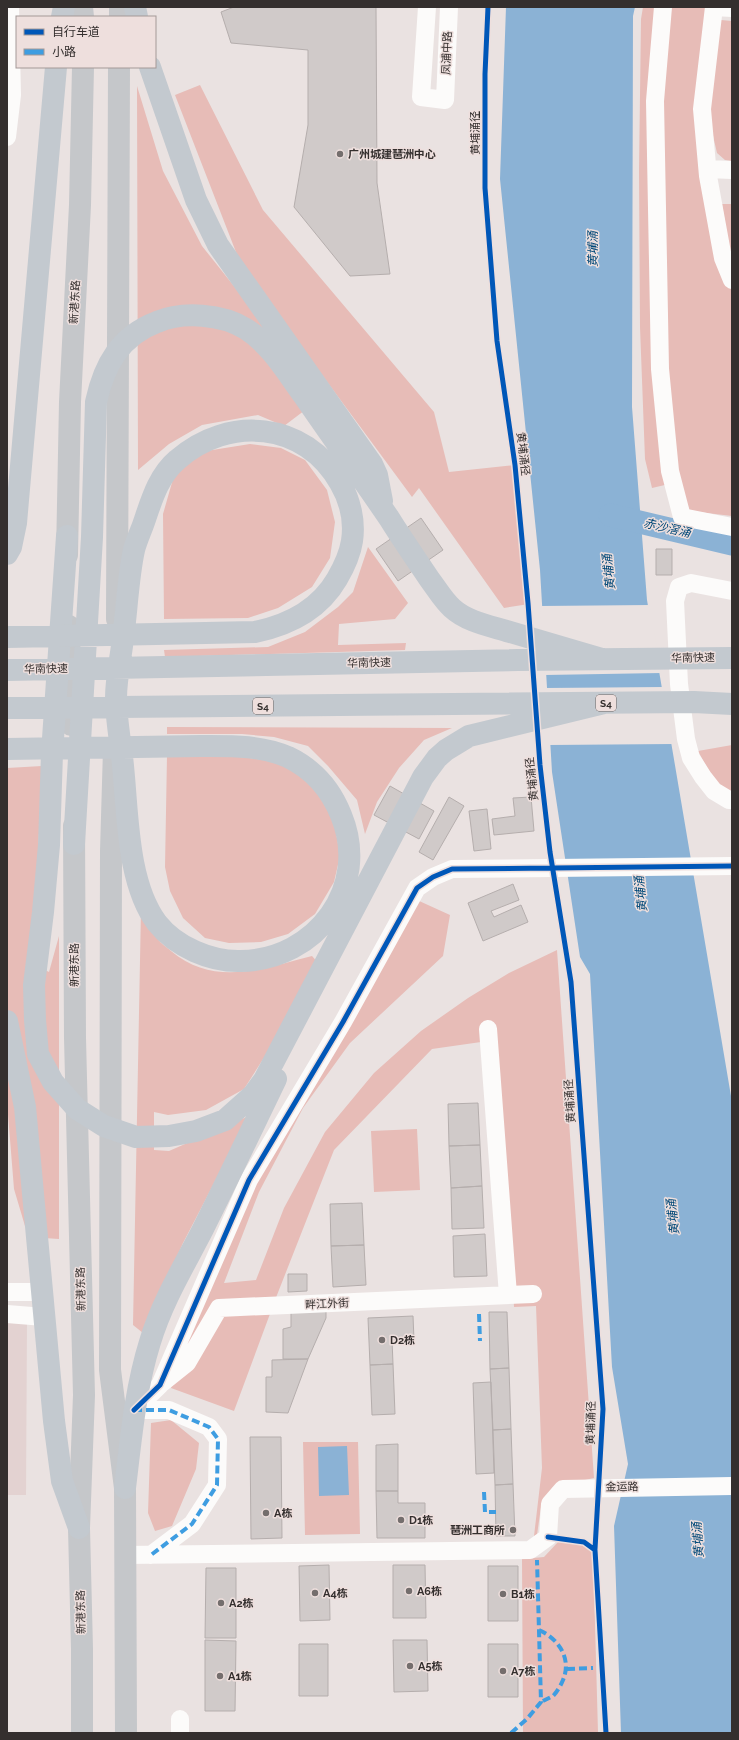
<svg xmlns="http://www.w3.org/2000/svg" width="739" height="1740" viewBox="0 0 739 1740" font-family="Raleway,'Noto Sans SC',sans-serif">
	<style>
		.built { fill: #e3d2d1 }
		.green { fill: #e7bcb7 }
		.water { fill: #8bb2d5 }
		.pier { fill: #eae2e1 }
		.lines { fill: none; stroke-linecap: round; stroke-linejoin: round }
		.river { stroke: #8bb2d5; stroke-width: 23 }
		.building { fill: #d0cac9; stroke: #b5aead }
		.minor { stroke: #fcfbfa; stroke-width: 18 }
		.major { stroke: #c5c7ca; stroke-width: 22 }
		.highway { stroke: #c3c9cf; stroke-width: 22 }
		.quiet { stroke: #3e9de1; stroke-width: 4; stroke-dasharray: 8 4; stroke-linecap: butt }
		.cycleway-casing { stroke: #eedfdd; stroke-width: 8 }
		.cycleway { stroke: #0057b8; stroke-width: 5 }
		.poi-dot { fill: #746e6d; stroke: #eedfdd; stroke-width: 1.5 }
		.labels { text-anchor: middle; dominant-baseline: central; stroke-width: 3; stroke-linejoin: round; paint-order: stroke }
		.shield { fill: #eedfdd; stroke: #6c6462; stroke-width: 1 }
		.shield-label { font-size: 10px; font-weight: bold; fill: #342f2e }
		.street-label { font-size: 11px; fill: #342f2e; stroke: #eedfdd }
		.poi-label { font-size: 11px; font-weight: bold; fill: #342f2e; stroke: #eedfdd; text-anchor: start }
		.water-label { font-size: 12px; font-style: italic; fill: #004878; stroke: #eedfdd }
	</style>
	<rect width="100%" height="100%" fill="#eae2e1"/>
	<path class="built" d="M7 1323H27L26 1495H7Z"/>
	<path class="green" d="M643 7H657L669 484 652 488 645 459 640 327 639 171 641 19Z
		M665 7H710L707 216 732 290V516L690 511 682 492 662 368 658 101Z
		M721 20 732 21V161L725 160 717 153 708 114Z
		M200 85 263 210 434 412 449 472 515 465 529 604 504 608 419 488 412 497 241 265 175 95Z
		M137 86 163 171 202 246 253 310 317 401 284 426 258 415 202 425 169 444 138 470Z
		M722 204H732V267Z
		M250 444 281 448 305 460 327 490 335 522 330 558 312 587 278 608 248 618 164 619 163 514 175 472 206 451Z
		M368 547 408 603 395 619 339 624 338 645 406 643 405 650 165 657 164 650 268 647 305 632 338 607 353 592Z
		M167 727 452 728 424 740 399 768 377 802 365 834 357 800 328 766 308 746 274 737 242 734H167Z
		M732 745V797L720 792 698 751Z
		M213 754 266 760 287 767 306 779 326 805 334 820 340 856 334 882 315 914 288 934 261 942 229 943 205 938 183 918 170 891 165 867 167 756Z
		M42 766 33 964 49 972 59 936V1239L44 1238 25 1226 14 1189 7 1102V768Z
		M417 900 450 915 443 956 350 1043 303 1108 259 1192 224 1283 256 1280 284 1208 325 1132 374 1073 421 1031 468 998 509 973 557 950 594 1478 553 1487 541 1507 537 1535 534 1536 542 1468 536 1306 514 1307 513 1288 481 1042 432 1049 334 1150 277 1295 234 1411 171 1388 180 1346 259 1172Z
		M141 909C146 919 151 930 158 939 161 944 167 947 171 951 215 988 264 968 312 956L319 964 283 1028 244 1089 206 1110 168 1115 154 1112V1150L169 1151 249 1116 183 1243 143 1333 133 1325Z
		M417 1129 420 1190 374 1192 371 1131Z
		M171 1420 199 1443 196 1469 172 1526 155 1531 148 1513 151 1423Z
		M303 1442H358L360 1534 305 1535Z
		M558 1542 583 1544 593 1550 598 1733H523L522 1559 544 1557Z"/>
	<path class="water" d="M506 7H635L633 16 632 407 647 600 732 1102V1733H621L614 1526 628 1464 612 1367 590 974 580 957 552 772 540 570 500 179Z
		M347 1446 349 1495 319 1496 318 1447Z"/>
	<path class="pier" d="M650 605 661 673 545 675 540 606Z
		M664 687 673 744 549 745 545 688Z"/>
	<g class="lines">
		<path class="river" d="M610 515 732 544"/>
	</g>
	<path class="building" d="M234 7H376L377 183 390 274 350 276 294 207 308 125V50L231 43 221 12Z
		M421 518 443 550 398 581 376 549Z
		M656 549H672V575H656Z
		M390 786 434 811 419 839 374 815Z
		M449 797 464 806 433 860 419 852Z
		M531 797 534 831 494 835 492 819 515 816 513 798Z
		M487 809 491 849 474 851 469 811Z
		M513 884 519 900 491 911 494 917 521 905 528 922 483 941 468 903Z
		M478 1103 480 1145 449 1146 448 1104Z
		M480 1145 482 1186 451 1188 449 1146Z
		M482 1186 484 1228 452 1229 451 1188Z
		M362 1203 364 1245 331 1246 330 1204Z
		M485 1234 487 1276 454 1277 453 1236Z
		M364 1245 366 1285 333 1287 331 1246Z
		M288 1274H307V1291L288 1292Z
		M326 1310V1318L308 1359H283V1329L291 1327V1311Z
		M489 1312H507L509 1368 490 1369Z
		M413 1316 414 1340H392L393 1364 370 1365 368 1318Z
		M308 1359 288 1413 266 1412V1377H272V1360Z
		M393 1364 395 1414 372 1415 370 1365Z
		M509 1368 511 1429 493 1430 490 1369Z
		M491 1382 494 1473 476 1474 473 1383Z
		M511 1429 513 1484 495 1485 493 1430Z
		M250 1437H281L282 1538 251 1539Z
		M398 1444V1491H376V1445Z
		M513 1484 515 1536H496L495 1485Z
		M376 1491H398V1503H425V1538H377Z
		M329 1565 330 1620 300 1621 299 1566Z
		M393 1565H425L426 1618H393Z
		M488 1566H518V1621H488Z
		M206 1568H236V1638H205Z
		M205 1640 236 1641 235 1711H205Z
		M393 1640H427L428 1691 394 1692Z
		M299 1644H328V1696H299Z
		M488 1644H518V1697H488Z"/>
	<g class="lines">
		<path class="minor" d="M427 7 421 97 445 100 449 7
			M663 7 655 101 660 369 670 471 682 517 732 527
			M714 7 702 109 708 176 723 258 732 280
			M714 7 732 8
			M7 137 12 95 10 7
			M708 169 732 170
			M732 591 691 583 679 587 675 601 679 684 686 739 691 758 703 777 714 791 729 800H732
			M488 1029 508 1295
			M7 1292H42
			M7 1314 44 1317
			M162 1383 187 1363 219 1308 533 1294
			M134 1410 160 1385 249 1180 343 1022 417 888 433 877 452 869 732 866
			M134 1410H169L209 1427 218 1439 217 1485 192 1524 151 1555
			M125 1555 530 1550 548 1537 550 1504 563 1489 732 1486
			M180 1733V1719"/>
		<path class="major" d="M82 7 83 17
			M120 17V7
			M67 555 70 402 80 205 83 67
			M117 619 119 67
			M69 626 71 725
			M114 749 111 851 110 1370 125 1488 126 1733
			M74 826 75 1038 84 1395 79 1528 82 1649V1733"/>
		<path class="highway" d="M135 7 137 17
			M62 17 64 7
			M150 67 196 200 218 245 372 464 377 475 382 501
			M67 536 52 753 49 845 43 912 34 985 35 1020 38 1054 53 1082 77 1109 104 1126 136 1137 169 1136 196 1131 225 1120 253 1095 264 1080 423 777 437 758 446 750 469 736 604 703
			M7 554 11 547 16 523 56 67
			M7 637 255 632C289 625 319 610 337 579 344 567 350 554 352 541 355 521 350 500 340 483 305 421 228 415 177 460 158 476 151 502 143 525 140 533 136 542 134 550 128 577 127 610 123 638 121 657 116 678 116 698 116 720 121 744 123 766 128 814 127 883 157 923 176 947 211 962 241 961 316 960 371 887 341 815 331 790 313 769 288 757 261 745 229 746 201 746L7 749
			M7 670 518 660 732 658
			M7 708 694 702 732 704
			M74 844 92 537 96 402C104 365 120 336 157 322 183 311 222 314 246 329 271 345 287 373 304 396 332 437 361 477 389 518 402 539 416 559 430 580 437 589 443 600 452 608 467 622 491 626 510 632 541 641 571 650 602 659
			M7 1021 25 1107 54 1421 62 1481 79 1528
			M125 1488C131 1439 135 1390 150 1342 162 1302 184 1266 203 1229 228 1179 252 1129 276 1079"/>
		<path class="quiet" d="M479 1314 480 1341
			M134 1410H169L209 1427 218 1439 217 1485 192 1524 151 1555
			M484 1492 485 1512H496
			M539 1630C559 1639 572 1659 563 1680 561 1685 557 1692 553 1696 549 1698 545 1700 541 1702
			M567 1669 593 1668
			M511 1733 527 1719 541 1702 537 1560"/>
		<g class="cycleway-casing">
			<path id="cycleway" d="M488 7 485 74V188L497 341 515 465 528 603 540 765 550 852 571 982 603 1409 595 1549
				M134 1410 160 1385 249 1180 343 1022 417 888 433 877 452 869 732 866
				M548 1537 584 1542 595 1550 606 1733"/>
		</g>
		<use href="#cycleway" class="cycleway"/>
	</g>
	<g class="poi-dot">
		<circle cx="340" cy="154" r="4"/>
		<circle cx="382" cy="1340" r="4"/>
		<circle cx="266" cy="1513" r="4"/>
		<circle cx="401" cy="1520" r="4"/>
		<circle cx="513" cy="1530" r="4"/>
		<circle cx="409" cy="1591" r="4"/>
		<circle cx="315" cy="1593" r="4"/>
		<circle cx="503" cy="1594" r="4"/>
		<circle cx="221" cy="1603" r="4"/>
		<circle cx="410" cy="1666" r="4"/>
		<circle cx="503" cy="1671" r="4"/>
		<circle cx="220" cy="1676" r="4"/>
	</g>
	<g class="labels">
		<g class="shield">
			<rect x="596" y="695" width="20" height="16" rx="3"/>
			<rect x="253" y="698" width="20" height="16" rx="3"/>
		</g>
		<g class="shield-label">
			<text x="606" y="703">S4</text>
			<text x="263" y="706">S4</text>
		</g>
		<g class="street-label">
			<text transform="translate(447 53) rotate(-88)">凤浦中路</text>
			<text transform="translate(475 133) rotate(-90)">黄埔涌径</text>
			<text transform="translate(75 302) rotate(-87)">新港东路</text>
			<text transform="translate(523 454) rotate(83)">黄埔涌径</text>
			<text transform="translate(693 658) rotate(-1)">华南快速</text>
			<text transform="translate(369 663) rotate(-1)">华南快速</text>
			<text transform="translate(46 669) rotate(-1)">华南快速</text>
			<text transform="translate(532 779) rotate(-96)">黄埔涌径</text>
			<text transform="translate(74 965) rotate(-90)">新港东路</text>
			<text transform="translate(570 1101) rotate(-94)">黄埔涌径</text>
			<text transform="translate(81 1289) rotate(-91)">新港东路</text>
			<text transform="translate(327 1304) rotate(-3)">畔江外街</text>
			<text transform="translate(591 1423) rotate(-89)">黄埔涌径</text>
			<text transform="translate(622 1487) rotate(-1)">金运路</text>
			<text transform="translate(81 1612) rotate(-91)">新港东路</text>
		</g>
		<g class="poi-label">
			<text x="348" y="154">广州城建琶洲中心</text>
			<text x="390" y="1340">D2栋</text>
			<text x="274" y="1513">A栋</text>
			<text x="409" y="1520">D1栋</text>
			<text x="505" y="1530" text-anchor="end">琶洲工商所</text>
			<text x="417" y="1591">A6栋</text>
			<text x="323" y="1593">A4栋</text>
			<text x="511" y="1594">B1栋</text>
			<text x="229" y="1603">A2栋</text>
			<text x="418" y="1666">A5栋</text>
			<text x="511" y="1671">A7栋</text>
			<text x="228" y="1676">A1栋</text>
		</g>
		<g class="water-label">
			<text transform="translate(593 249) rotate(-90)">黄埔涌</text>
			<text transform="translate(667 528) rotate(13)">赤沙滘涌</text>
			<text transform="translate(609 572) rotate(-96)">黄埔涌</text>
			<text transform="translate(641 894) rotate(-96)">黄埔涌</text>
			<text transform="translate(673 1217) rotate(-96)">黄埔涌</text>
			<text transform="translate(698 1540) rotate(-94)">黄埔涌</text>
		</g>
	</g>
	<rect width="739" height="1740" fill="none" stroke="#342f2e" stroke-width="16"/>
	<rect x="16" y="16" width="140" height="52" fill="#eedfdd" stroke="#a49997"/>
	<rect x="24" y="29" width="20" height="6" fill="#0057b8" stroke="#a49997"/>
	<text x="52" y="36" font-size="12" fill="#342f2e">自行车道</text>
	<rect x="24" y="49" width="20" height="6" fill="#3e9de1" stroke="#a49997"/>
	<text x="52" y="56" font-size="12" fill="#342f2e">小路</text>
</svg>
